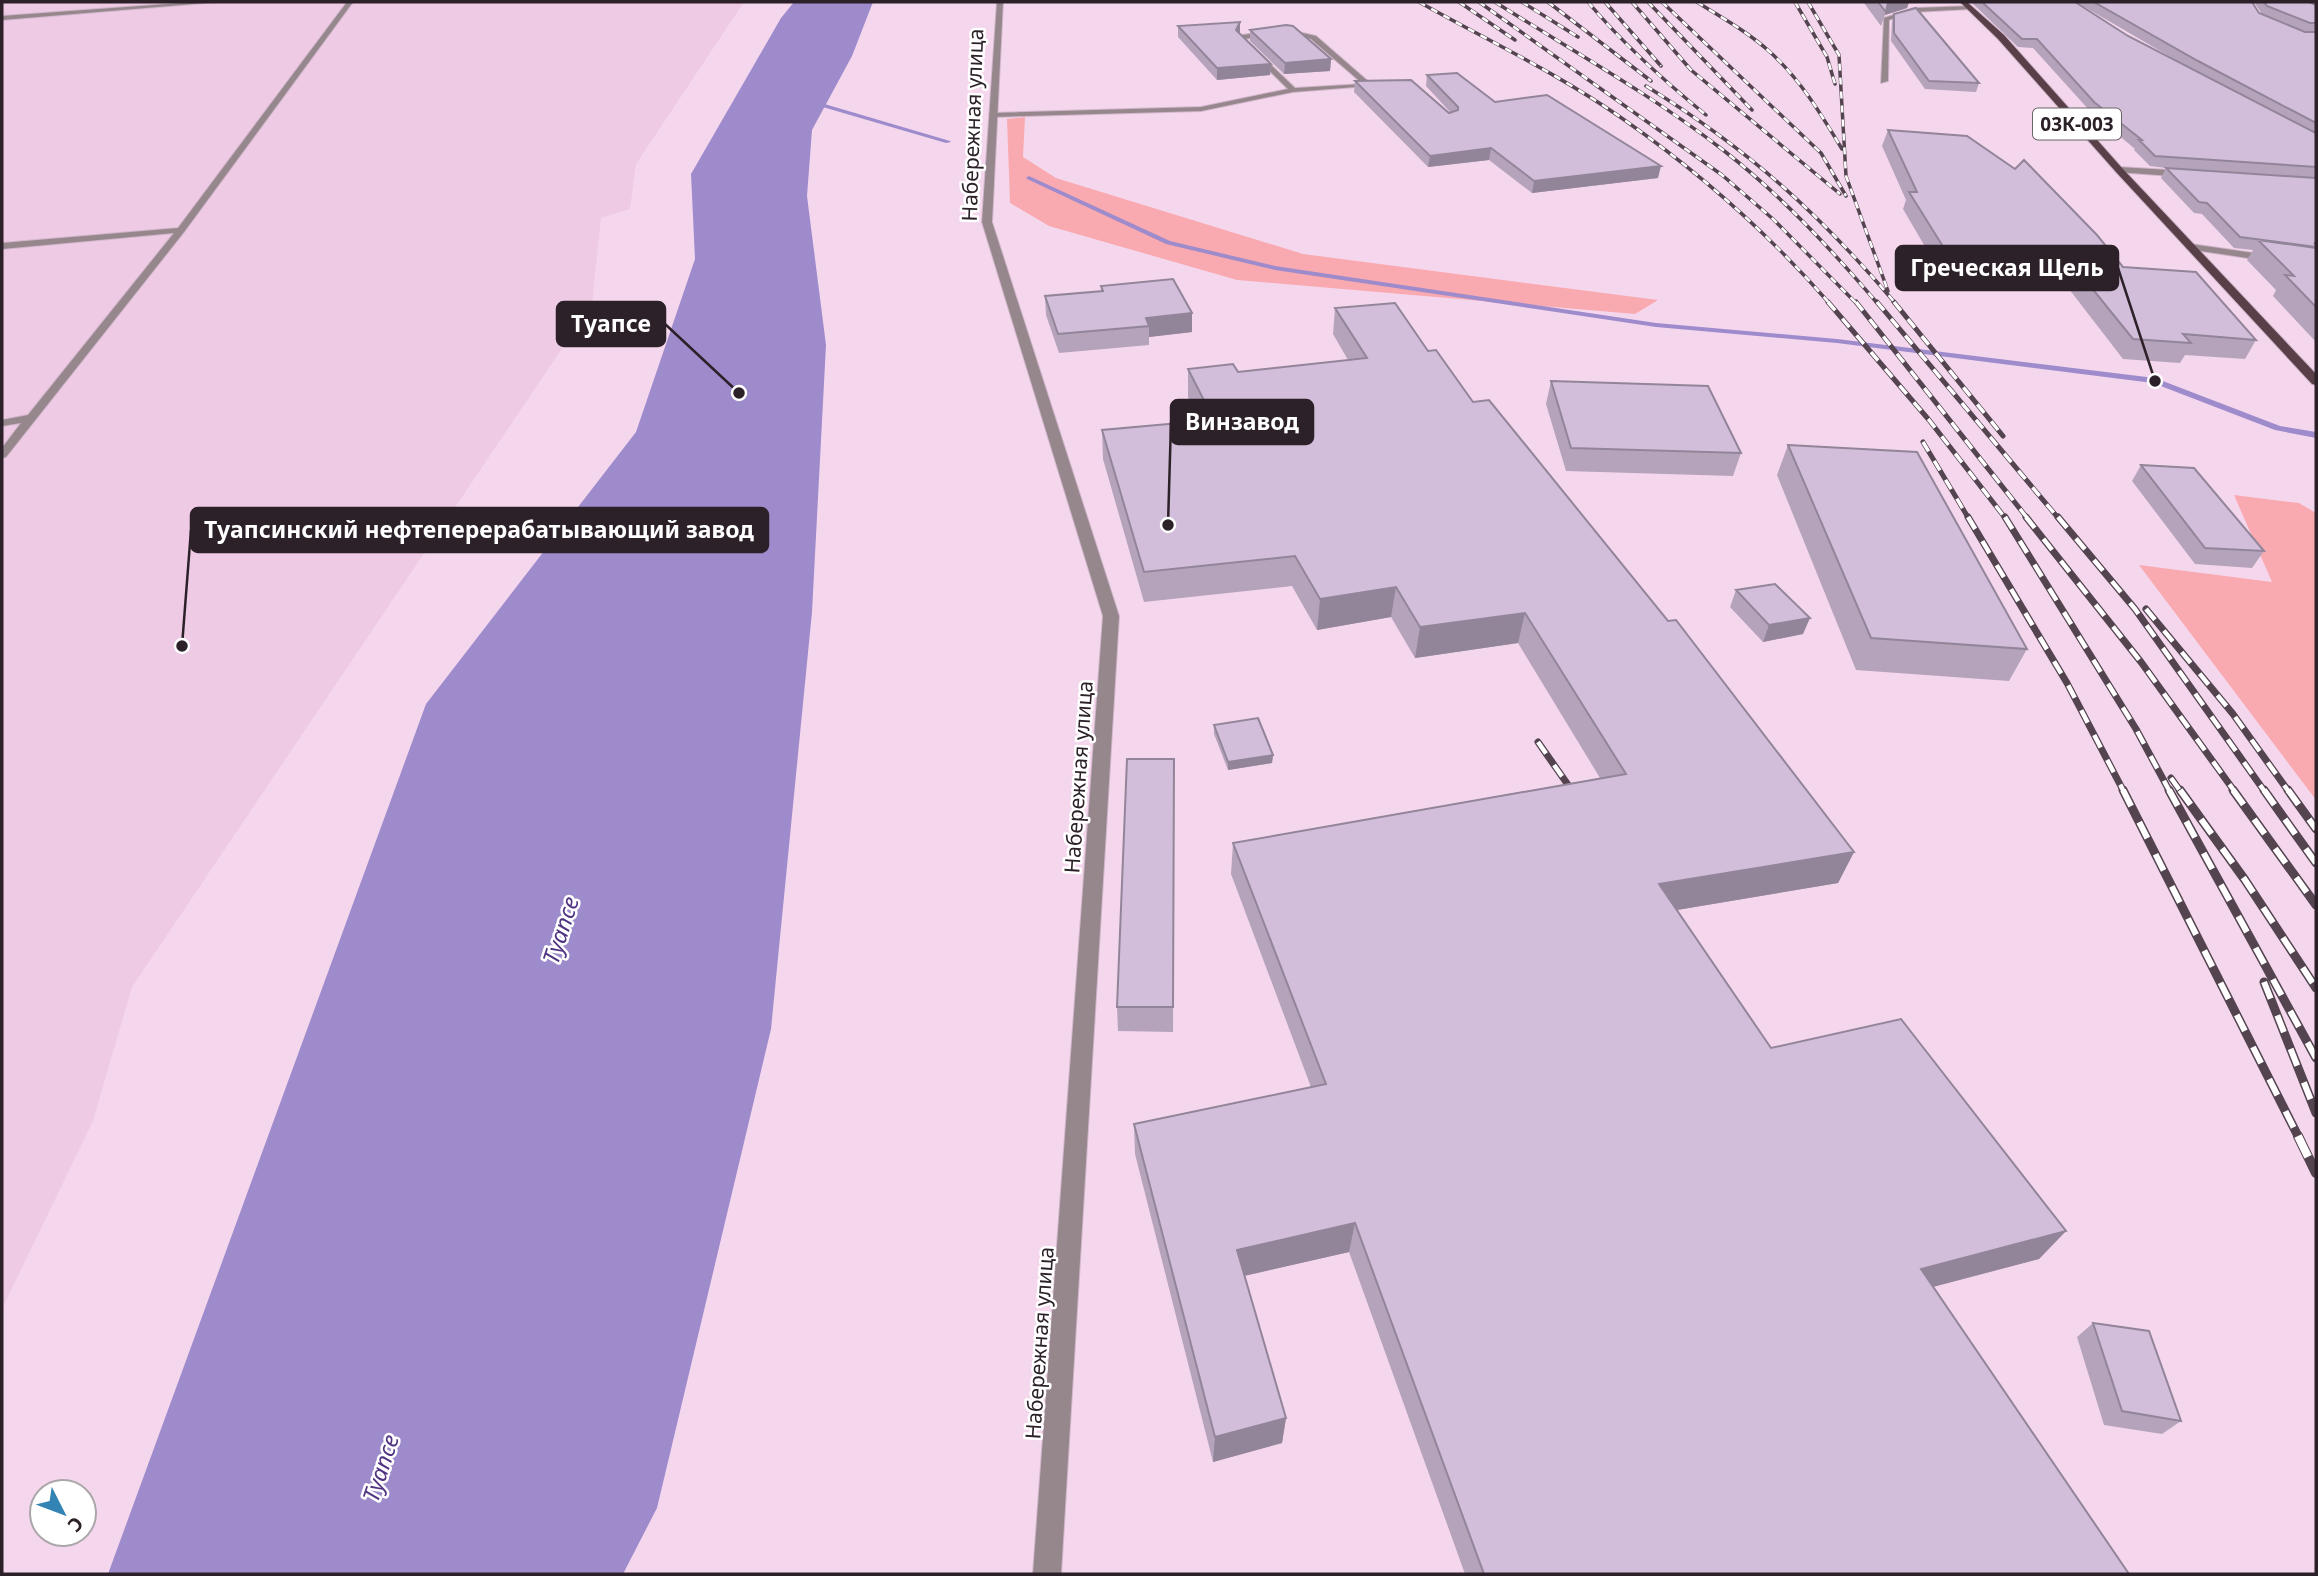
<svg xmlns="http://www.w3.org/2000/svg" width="2318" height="1576" viewBox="0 0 2318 1576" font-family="'Noto Sans',sans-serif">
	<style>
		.built { fill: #eecae5 }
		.green { fill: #f9aab1 }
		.water { fill: #9e8bcc }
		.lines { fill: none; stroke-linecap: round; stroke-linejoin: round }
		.stream { fill: #9e8bcc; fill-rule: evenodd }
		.lane-casing { stroke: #d1b6ca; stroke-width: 2 }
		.street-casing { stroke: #d1b6ca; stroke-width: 2 }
		.primary-casing { stroke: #d1b6ca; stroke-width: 2 }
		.lane { fill: #96878d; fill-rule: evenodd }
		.street { fill: #96878d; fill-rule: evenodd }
		.primary { fill: #583f48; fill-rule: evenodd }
		.rail-far4-casing { stroke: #53444f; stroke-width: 3.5 }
		.rail-far3-casing { stroke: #53444f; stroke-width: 5 }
		.rail-far2-casing { stroke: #53444f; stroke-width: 7 }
		.rail-far1-casing { stroke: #53444f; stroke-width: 9 }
		.rail-casing { stroke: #53444f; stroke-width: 10 }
		.rail-far4 { stroke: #fff; stroke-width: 2.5; stroke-dasharray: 7; stroke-linecap: butt }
		.rail-far3 { stroke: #fff; stroke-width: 3.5; stroke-dasharray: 11; stroke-linecap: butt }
		.rail-far2 { stroke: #fff; stroke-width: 4.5; stroke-dasharray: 14; stroke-linecap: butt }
		.rail-far1 { stroke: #fff; stroke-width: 6; stroke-dasharray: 18; stroke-linecap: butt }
		.rail { stroke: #fff; stroke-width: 8; stroke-dasharray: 23; stroke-linecap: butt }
		.wall { fill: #b5a3bb }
		.shaded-wall { fill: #938599 }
		.building { fill: #d2beda; stroke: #938599; stroke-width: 2 }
		.labels { text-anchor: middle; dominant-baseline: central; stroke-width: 5; stroke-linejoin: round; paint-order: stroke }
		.shield { fill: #fff; stroke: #6b6469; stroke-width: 2 }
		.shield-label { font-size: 19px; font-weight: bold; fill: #2c2129 }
		.street-label { font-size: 21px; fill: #2c2129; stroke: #fff }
		.water-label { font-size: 23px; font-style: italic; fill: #503482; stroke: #fff }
		.leader { fill: none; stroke: #2c2129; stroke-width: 2.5 }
		.callout-dot { fill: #2c2129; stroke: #fff; stroke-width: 2.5 }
		.callout { fill: #2c2129; stroke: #2c2129; stroke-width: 2.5 }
		.callout-label { font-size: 23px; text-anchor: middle; font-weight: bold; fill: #fff }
	</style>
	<rect width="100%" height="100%" fill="#f5d7ed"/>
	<path class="built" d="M2 2H744L636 164 630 209 601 218 592 304 132 987 93 1121 2 1309Z"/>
	<path class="green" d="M1025 117 1023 157 1056 178 1303 254 1658 300 1635 314 1237 280 1049 226 1010 203 1007 119Z
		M2234 495 2299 503 2316 513V800L2139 565 2272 582Z"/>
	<path class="water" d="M794 2H873L852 56 812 130 807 196 826 345 812 612 771 1029 657 1508 623 1574H108L426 704 636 432 695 259 691 174 781 18Z"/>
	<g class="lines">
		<path class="stream" d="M811 100 950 141 951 142 946 143 809 103Z
			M1029 176 1170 241 1275 266 1656 323 1837 339 2155 378 2280 426 2316 432V438L2275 430 2153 383 1837 343 1656 327 1275 270 1166 244 1027 179 1026 178Z"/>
		<g class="lane-casing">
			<path id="lane" d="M194 2H218L2 20V16Z
				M347 2H353L184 232 6 457 2 458V448L21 423 2 426V420L28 415 174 233 2 249V243L178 228Z
				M1970 6 1972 9 1914 12 1889 20 1888 81 1881 83 1884 18 1914 8Z
				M1285 29 1316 36 1370 83 1381 85 1293 92 1201 111 993 117 989 115 993 113 1201 107 1288 89 1237 39 1242 35ZM1285 33 1311 39 1363 84 1295 88 1244 39Z"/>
		</g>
		<g class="street-casing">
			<path id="street" d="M997 2H1003L992 222 1119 616 1061 1574H1033L1103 616 982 222Z
				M2119 167 2186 171 2191 174 2186 177 2116 172V168Z
				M2191 244 2316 262V268L2187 249 2186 247Z"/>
		</g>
		<g class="primary-casing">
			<path id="primary" d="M1960 2H1967L2004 35 2122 168 2316 374V385L2312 384 2116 172 1998 39Z"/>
		</g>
		<use href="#lane" class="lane"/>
		<use href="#street" class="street"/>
		<use href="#primary" class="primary"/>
		<g class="rail-far4-casing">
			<path id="rail-far4" d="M1419 2C1487 40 1559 74 1623 119 1699 172 1769 234 1830 304
				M1459 2 1515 40
				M1479 2 1722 175 1773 219 1857 304
				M1495 2C1571 50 1652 95 1723 150 1781 195 1831 249 1878 304
				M1522 2 1578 37
				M1548 2 1651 81
				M1588 2C1624 45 1663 80 1706 115
				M1605 2 1661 66
				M1632 2 1691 70 1840 194
				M1648 2 1752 110
				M1662 2 1821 153 1846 196
				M1697 2C1722 18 1748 32 1770 52 1800 79 1821 114 1842 149
				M1795 2 1827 57 1835 84
				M1808 2 1839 55 1846 176 1888 291
				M1646 86C1748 149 1818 212 1896 304"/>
		</g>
		<g class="rail-far3-casing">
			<path id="rail-far3" d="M1828 302 1929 420 2006 519
				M1856 302 2028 519
				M1877 302 2059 519
				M1894 302 2003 436
				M1923 442 1969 519"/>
		</g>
		<g class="rail-far2-casing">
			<path id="rail-far2" d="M1968 517 2067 683 2124 792
				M2005 517 2136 729 2170 792
				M2026 517 2141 662 2235 792
				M2058 517 2135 609 2265 792
				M2146 609 2233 714 2289 792
				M1538 742 1573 792
				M2171 778 2181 792"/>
		</g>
		<g class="rail-far1-casing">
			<path id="rail-far1" d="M1572 790 1579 801
				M2123 790 2299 1138
				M2169 790 2316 1058
				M2180 790 2245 880 2316 988
				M2233 790 2316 905
				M2264 790 2316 863
				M2288 790 2316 829
				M2264 982 2316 1113"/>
		</g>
		<g class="rail-casing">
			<path id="rail" d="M2298 1136 2316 1173"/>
		</g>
		<use href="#rail-far4" class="rail-far4"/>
		<use href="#rail-far3" class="rail-far3"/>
		<use href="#rail-far2" class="rail-far2"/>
		<use href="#rail-far1" class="rail-far1"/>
		<use href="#rail" class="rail"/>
	</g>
	<path class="wall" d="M1788 2H1909L1907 8 1885 15 1881 26 1864 3Z
		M1971 2H2075L2128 36 2186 66 2076 2H2252L2259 13 2262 14 2254 2H2309L2316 5V342L2273 296 2276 290 2247 260 2253 250 2234 248 2202 214 2194 213 2161 178 2166 168 2150 166 2134 150 2135 149 2090 111 2033 48 2018 47Z
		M1894 14 1979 83 1976 92 1925 89 1891 41 1892 22Z
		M1178 26 1240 34 1271 64 1270 75 1217 80 1178 37Z
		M1250 30 1331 59 1330 71 1284 74 1250 41Z
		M1427 75 1495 102 1658 178 1532 193 1489 160 1428 167 1354 92 1355 81 1449 113H1451L1426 86Z
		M1888 130 2123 267 2256 340 2245 359 2185 355 2180 363 2123 359 2069 289 1944 279 1903 209 1906 200 1882 146Z
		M1101 286 1192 332 1149 337V345L1059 353 1046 315 1045 296 1101 291Z
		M1335 308 1428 351 1473 402 1854 852 1838 883 1677 910 1771 1048 2066 1231 2039 1259 1933 1287 2129 1574H1465L1349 1252 1244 1276 1286 1418 1282 1443 1213 1462 1135 1154 1134 1124 1311 1087 1231 874 1233 843 1600 778 1518 643 1415 658 1391 617 1317 630 1292 586 1144 602 1103 459 1102 430 1200 421 1188 397V369L1238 372 1348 360 1333 334Z
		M1551 381 1741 453 1733 476 1566 471 1546 404Z
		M1788 445 2027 649 2009 681 1856 670 1777 475Z
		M2141 465 2264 551 2252 568 2195 564 2132 481Z
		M1736 590 1803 634 1763 642 1730 607Z
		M1214 725 1273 755 1272 763 1228 770 1214 734Z
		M1174 759 1173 1032 1118 1031 1117 1007Z
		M2093 1323 2181 1421 2162 1434 2104 1425 2077 1337Z"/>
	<path class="shaded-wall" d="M1887 2H1909L1907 8 1885 15Z
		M1240 22V33L1235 41 1236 30Z
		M1331 59 1330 71 1284 74 1285 63Z
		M1271 64 1270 75 1217 80V68Z
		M1491 148 1489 160 1428 167 1430 156Z
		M1661 166 1658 178 1532 193 1534 181Z
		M1192 313V332L1149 337V326L1146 318Z
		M1396 587 1391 617 1317 630 1320 599Z
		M1525 613 1518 643 1415 658 1420 627Z
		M1810 618 1803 634 1763 642 1769 625Z
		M1273 755 1272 763 1228 770V762Z
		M1854 852 1838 883 1647 915 1659 884Z
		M1355 1223 1349 1252 1235 1278 1237 1250Z
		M2066 1231 2039 1259 1898 1296 1921 1269Z
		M1286 1418 1282 1443 1213 1462 1215 1437Z"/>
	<path class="building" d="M1878 2H1888L1886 12Z
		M1982 2H2075L2128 36 2316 133V167L2155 156 2139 140H2142L2094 102 2037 39H2022Z
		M2094 2H2252L2259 13 2305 32H2316V123L2198 61Z
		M2264 2H2309L2316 5V23H2310L2267 6Z
		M1916 8 1979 83 1929 81 1894 33V14Z
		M1240 22 1236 30 1271 64 1217 68 1178 26Z
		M1286 25 1293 26 1331 59 1285 63 1250 30Z
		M1457 73 1495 102 1547 95 1661 166 1534 181 1491 148 1430 156 1355 81 1411 80 1449 113 1458 110V107L1427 75Z
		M1888 130 1967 136 2015 169 2024 160 2097 235 2123 267 2196 272 2256 340 2183 334 2191 343 2133 339 2078 271 1952 261 1909 192H1917Z
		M2166 168 2316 178V244L2314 243 2316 245V247L2240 237 2207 203 2199 202Z
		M2258 240 2316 248V307L2285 275 2294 276Z
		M1173 279 1192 313 1146 318 1149 326 1058 334 1045 296 1103 291 1101 286Z
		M1395 303 1428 351 1436 350 1473 402 1489 400 1668 621 1676 620 1854 852 1659 884 1771 1048 1901 1019 2066 1231 1921 1269 2129 1574H1484L1355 1223 1237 1250 1286 1418 1215 1437 1134 1124 1326 1084 1233 843 1626 774 1525 613 1420 627 1396 587 1320 599 1295 556 1144 572 1102 430 1214 420 1188 369 1233 364 1238 372 1367 358 1335 308Z
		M1551 381 1708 386 1741 453 1571 448Z
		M1788 445 1917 452 2027 649 1871 638Z
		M2141 465 2194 468 2264 551 2205 548Z
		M1775 584 1810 618 1769 625 1736 590Z
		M1258 718 1273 755 1228 762 1214 725Z
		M1127 759H1174L1173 1007H1117Z
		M2093 1323 2149 1331 2181 1421 2122 1411Z"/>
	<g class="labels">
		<rect class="shield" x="2033" y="108.5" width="88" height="31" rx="5"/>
		<g class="shield-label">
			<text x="2077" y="124">03К-003</text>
		</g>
		<g class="street-label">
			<text transform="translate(972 125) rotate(-88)">Набережная улица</text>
			<text transform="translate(1078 777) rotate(-86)">Набережная улица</text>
			<text transform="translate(1039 1343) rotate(-86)">Набережная улица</text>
		</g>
		<g class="water-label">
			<text transform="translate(560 930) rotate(-72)">Туапсе</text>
			<text transform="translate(380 1468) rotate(-72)">Туапсе</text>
		</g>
	</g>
	<path class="leader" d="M2155 381L2118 268M739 393L665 324M1168 525L1171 422M182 646L191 530"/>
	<g class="callout-dot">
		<circle cx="2155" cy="381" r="7"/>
		<circle cx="739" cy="393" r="7"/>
		<circle cx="1168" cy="525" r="7"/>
		<circle cx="182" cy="646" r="7"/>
	</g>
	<g class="callout">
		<rect x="1896" y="246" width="222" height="44" rx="7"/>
		<rect x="557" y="302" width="108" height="44" rx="7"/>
		<rect x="1171" y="400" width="142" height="44" rx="7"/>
		<rect x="191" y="508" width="577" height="44" rx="7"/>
	</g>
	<g class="callout-label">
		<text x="2007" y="276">Греческая Щель</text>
		<text x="611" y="332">Туапсе</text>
		<text x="1242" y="430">Винзавод</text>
		<text x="479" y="538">Туапсинский нефтеперерабатывающий завод</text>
	</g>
	<rect width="2318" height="1576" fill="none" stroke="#2c2129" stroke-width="7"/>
	<g transform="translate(63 1513) rotate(132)"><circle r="33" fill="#ffffff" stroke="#aba6a9" stroke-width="2"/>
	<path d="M0-5L12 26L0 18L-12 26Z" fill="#3383b4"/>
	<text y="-10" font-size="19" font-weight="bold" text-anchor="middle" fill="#2c2129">С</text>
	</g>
</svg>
